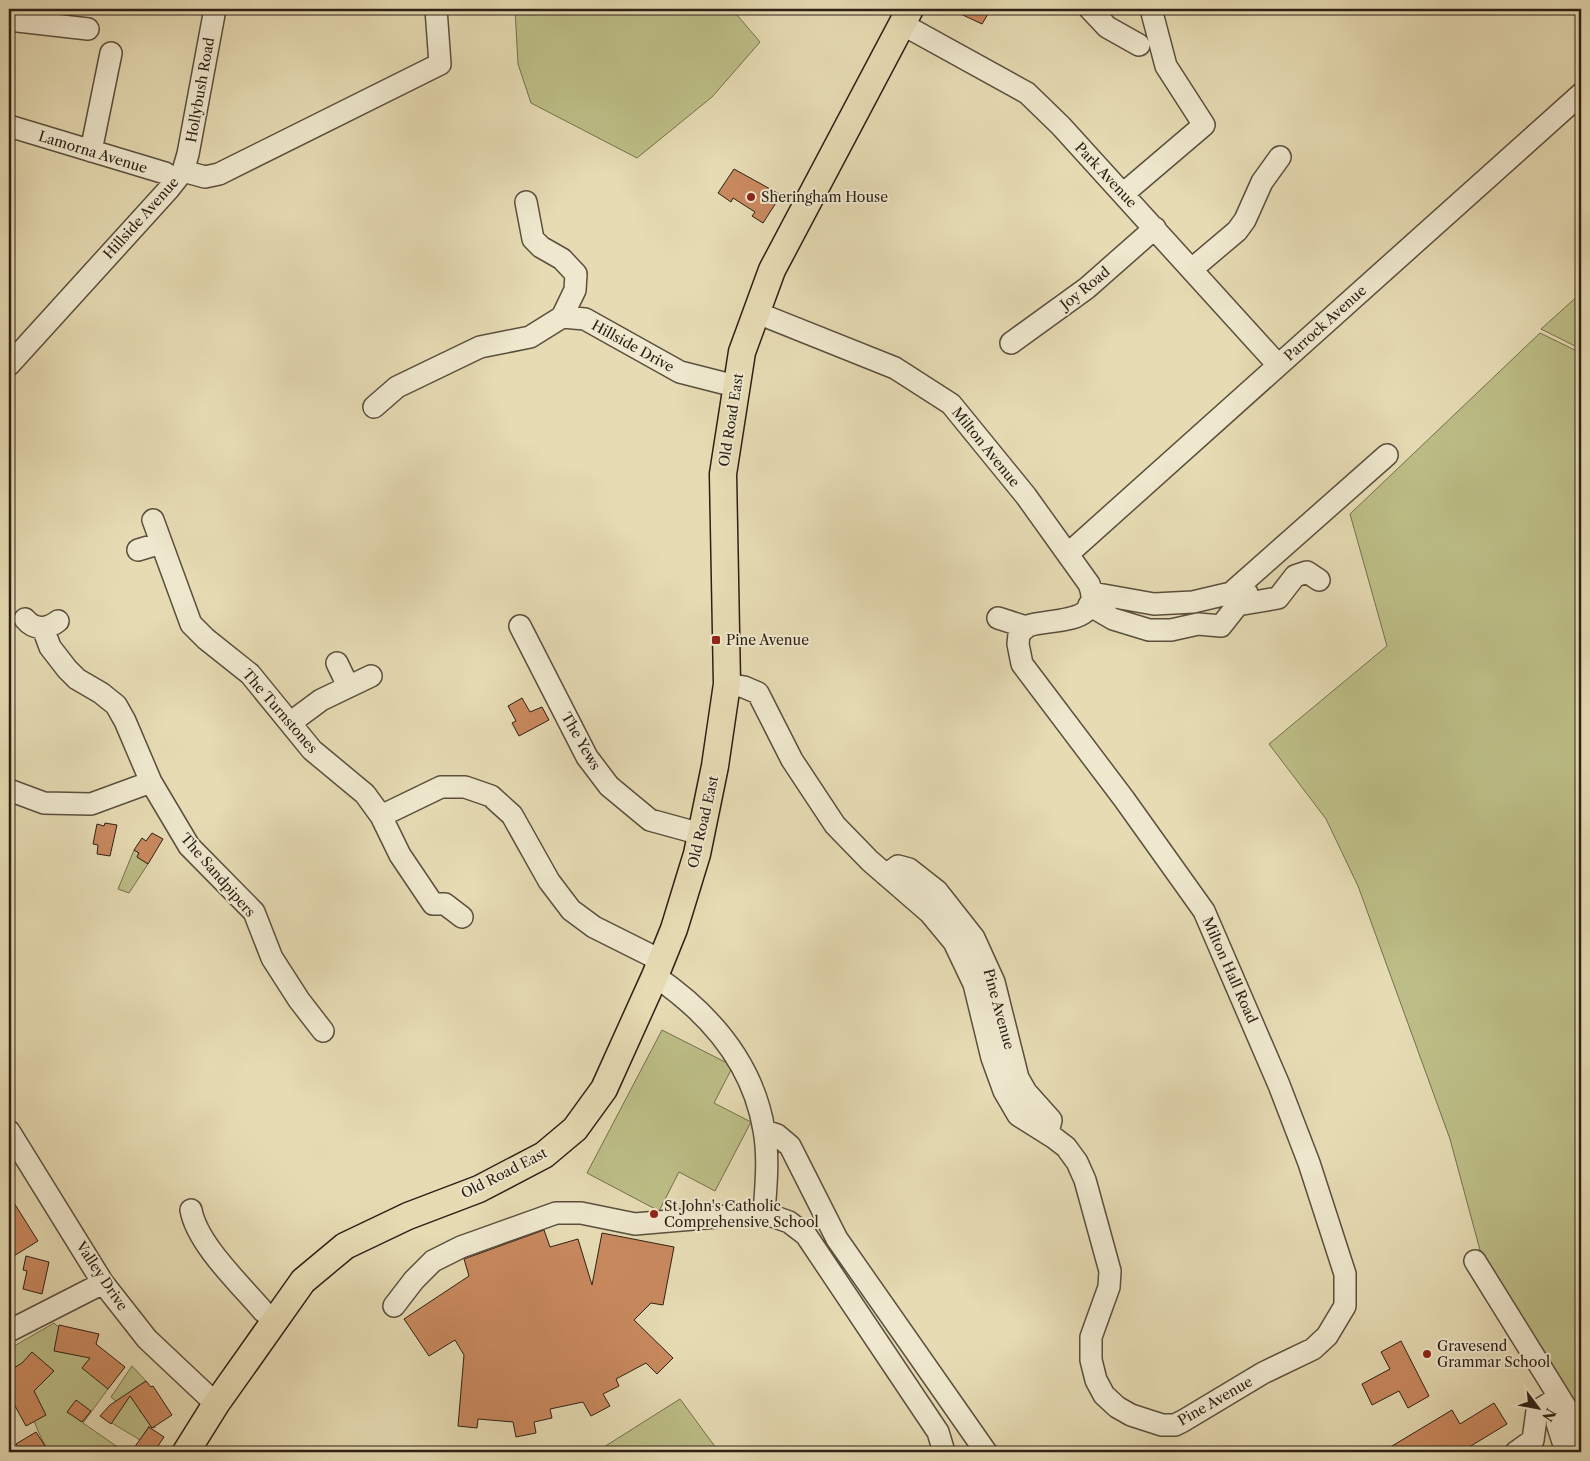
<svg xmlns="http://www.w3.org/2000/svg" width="1590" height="1461" viewBox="0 0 1590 1461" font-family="'Libre Caslon Text',serif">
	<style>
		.green { fill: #bdbe87; stroke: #756f4e }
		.building { fill: #c9895e; stroke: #2d2016 }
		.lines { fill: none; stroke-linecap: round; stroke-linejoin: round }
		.minor-casing { stroke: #5b4f3d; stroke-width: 24 }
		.major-casing { stroke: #2d2016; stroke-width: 29 }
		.minor { stroke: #efe8ce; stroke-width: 21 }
		.major { stroke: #e6dbb3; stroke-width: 26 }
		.poi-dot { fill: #8f2418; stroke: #efe8ce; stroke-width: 2 }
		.labels { text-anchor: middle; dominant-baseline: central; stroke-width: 4; stroke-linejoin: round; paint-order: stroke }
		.street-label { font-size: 14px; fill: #2d2016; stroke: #efe8ce }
		.poi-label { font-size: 14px; fill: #2d2016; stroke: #efe8ce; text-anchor: start }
	</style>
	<rect width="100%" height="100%" fill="#e6dbb3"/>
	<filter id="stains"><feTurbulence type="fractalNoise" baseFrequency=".004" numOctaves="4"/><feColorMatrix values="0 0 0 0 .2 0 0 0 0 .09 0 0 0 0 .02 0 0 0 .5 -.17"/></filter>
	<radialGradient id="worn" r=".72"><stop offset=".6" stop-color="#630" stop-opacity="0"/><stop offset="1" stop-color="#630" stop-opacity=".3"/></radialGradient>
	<path class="green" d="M515 9H732L760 42 712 97 637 158 531 103 518 64Z
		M1581 293V349L1541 329Z
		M1540 333 1581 353V1416L1480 1250 1450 1139 1358 886 1326 819 1269 744 1387 646 1350 514Z
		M134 850 139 853 137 857 148 864 129 893 118 889Z
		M662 1030 733 1066 714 1103 751 1122 715 1191 679 1172 659 1211 587 1173Z
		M54 1323 90 1355 108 1389 83 1423 125 1452H46L48 1450C32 1425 28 1397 17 1370 14 1363 9 1359 9 1349Z
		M132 1366 146 1381 131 1391 141 1413 145 1410 155 1426V1428L149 1426 140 1440 102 1417 108 1408 122 1406 111 1397Z
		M680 1399 719 1452H596Z"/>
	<path class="building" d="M950 9H991L982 24Z
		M734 169 781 195 763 223 752 216 755 212 733 198 731 202 718 193Z
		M522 698 530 712 542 707 549 720 519 736 512 723 516 721 508 706Z
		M105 823 117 825 110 856 97 854 98 845 93 844 97 824 104 826Z
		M152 833 163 839 148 864 137 857 139 853 134 850 142 838 146 841Z
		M9 1195 38 1241 9 1259Z
		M544 1230 550 1247 578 1239 592 1285 602 1233 674 1247 663 1305 651 1303 634 1320 673 1358 657 1374 646 1363 616 1379 619 1386 603 1394 610 1406 591 1416 583 1402 550 1409 552 1418 534 1422 536 1433 516 1437 513 1422 478 1419 477 1428 458 1426 464 1355 455 1340 429 1356 404 1319 469 1276 464 1259Z
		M26 1256 49 1262 42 1294 23 1289 27 1271 23 1270Z
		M59 1325 99 1334 96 1344 125 1367 108 1389 82 1368 90 1358 54 1351Z
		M1401 1341 1429 1396 1408 1408 1399 1391 1372 1405 1362 1384 1390 1369 1381 1352Z
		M32 1352 54 1371 34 1391 46 1415 26 1426 9 1395V1371L22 1363Z
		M146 1381 151 1387 153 1386 172 1415 152 1428 130 1396 111 1424 100 1416 110 1405Z
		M76 1400 91 1411 82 1422 67 1412Z
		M1494 1403 1507 1424 1461 1452H1382L1452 1410 1460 1424Z
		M149 1427 164 1437 154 1452H131Z
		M36 1432 49 1452H22L16 1444Z"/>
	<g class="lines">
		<g class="minor-casing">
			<path id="minor" d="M1090 9 1107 27 1139 45
				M9 20 88 29
				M902 24 1027 93 1061 126 1278 365
				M9 126 165 173 176 180
				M91 151 111 53
				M183 171 188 154 215 9
				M1123 194 1204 125 1166 66 1151 9
				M526 202 533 239 541 247 562 259 576 274 575 290 562 317
				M1192 269 1237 231 1245 220 1262 182 1280 157
				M1011 343 1087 288 1155 228
				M9 365 168 190 183 171 205 177 219 174 440 64 436 9
				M374 407 397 387 480 347 530 337 562 317 585 319 680 372 735 386
				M153 520 191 624 206 639 250 674 312 750 365 794 381 816 400 855 433 904H445L462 917
				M138 550 161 543
				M1069 553 1581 94
				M1092 593 1154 604 1193 602 1231 593 1387 455
				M1089 605 1113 619 1149 630H1171L1198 624 1221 626 1247 593
				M1237 605 1278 598 1295 576 1307 572 1319 580
				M998 618 1026 627
				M25 619C34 630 47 630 58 621
				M520 626 587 757 609 786 650 820 701 834
				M43 628 50 647 67 669 77 679 101 693 116 705 125 721 151 782 189 846 254 912 272 958 299 1000 323 1031
				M337 663 348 686
				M727 684 744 687 758 693 792 760 835 825 870 861 930 913 954 942 974 984 992 1058 1004 1091 1018 1115 1053 1137 1066 1147 1077 1162 1085 1180 1110 1271 1109 1287 1091 1337V1360L1096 1380 1104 1395 1117 1407 1131 1415 1162 1425H1175L1183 1421 1263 1373 1313 1349 1327 1336 1345 1306V1274L1309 1163 1279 1085 1204 911 1124 799 1022 664 1018 644 1019 634C1022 631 1025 628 1028 626 1048 618 1106 626 1089 584L1026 496 951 404 895 368 755 312
				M290 723 321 700 371 676
				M9 790 44 803 91 804 151 782
				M381 816 441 787H465L491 796 512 815 549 881 571 910 594 927 662 961
				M886 875 898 866 909 869 937 891 974 938 994 982 1018 1078 1026 1092 1051 1120 1048 1133
				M655 976C709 1013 753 1063 764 1130 769 1157 766 1186 764 1213
				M9 1131 103 1283 147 1339 216 1404
				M765 1131 777 1135 790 1146 837 1239 986 1452
				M191 1210C197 1244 241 1285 263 1311L276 1321
				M1475 1261 1581 1432
				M394 1306 414 1280 433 1261 461 1247 556 1213H581L635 1224 764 1213 789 1222 806 1235 938 1432 944 1452
				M9 1331 103 1283
				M1568 1411 1562 1415 1557 1423 1563 1442 1570 1452
				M1516 1452 1533 1440 1537 1411 1559 1397"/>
		</g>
		<g class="major-casing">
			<path id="major" d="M186 1452 216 1404 303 1281 345 1246 408 1216 479 1189 544 1155 575 1129 604 1089 655 976 674 929 697 854 715 766 727 684 723 474 742 352 772 270 910 9"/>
		</g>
		<use href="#minor" class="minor"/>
		<use href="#major" class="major"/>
	</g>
	<g class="poi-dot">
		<circle cx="751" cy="197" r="5"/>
		<rect x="711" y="635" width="10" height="10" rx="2.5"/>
		<circle cx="654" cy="1214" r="5"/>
		<circle cx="1427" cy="1354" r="5"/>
	</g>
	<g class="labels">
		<g class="street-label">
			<text transform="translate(200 90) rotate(-80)">Hollybush Road</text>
			<text transform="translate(93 152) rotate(17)">Lamorna Avenue</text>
			<text transform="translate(1106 175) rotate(47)">Park Avenue</text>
			<text transform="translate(141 218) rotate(-48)">Hillside Avenue</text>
			<text transform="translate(1085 288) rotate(-39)">Joy Road</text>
			<text transform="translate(1325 323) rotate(-42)">Parrock Avenue</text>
			<text transform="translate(633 346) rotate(29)">Hillside Drive</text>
			<text transform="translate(731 420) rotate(-81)">Old Road East</text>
			<text transform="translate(986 447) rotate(51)">Milton Avenue</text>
			<text transform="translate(280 711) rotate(49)">The Turnstones</text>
			<text transform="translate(581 741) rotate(60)">The Yews</text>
			<text transform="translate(703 822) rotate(-77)">Old Road East</text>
			<text transform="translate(218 875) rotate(49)">The Sandpipers</text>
			<text transform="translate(1230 970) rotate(66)">Milton Hall Road</text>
			<text transform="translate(999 1009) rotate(75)">Pine Avenue</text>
			<text transform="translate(504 1173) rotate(-27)">Old Road East</text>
			<text transform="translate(102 1276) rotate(56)">Valley Drive</text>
			<text transform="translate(1215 1401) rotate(-30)">Pine Avenue</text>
		</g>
		<g class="poi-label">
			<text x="761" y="197">Sheringham House</text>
			<text x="726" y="640">Pine Avenue</text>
			<text x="664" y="1206">St John's Catholic<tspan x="664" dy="16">Comprehensive School</tspan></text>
			<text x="1437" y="1346">Gravesend<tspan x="1437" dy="16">Grammar School</tspan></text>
		</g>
	</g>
	<rect width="1590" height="1461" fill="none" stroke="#e6dbb3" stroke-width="30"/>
	<rect x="10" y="10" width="1570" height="1441" fill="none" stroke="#2d2016" stroke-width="2.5"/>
	<rect x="15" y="15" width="1560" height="1431" fill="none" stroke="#2d2016"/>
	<g transform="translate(1538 1408) rotate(122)" stroke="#efe8ce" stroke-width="4" paint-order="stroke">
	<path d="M0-4L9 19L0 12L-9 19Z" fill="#2d2016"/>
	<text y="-8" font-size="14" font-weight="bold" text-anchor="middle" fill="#2d2016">N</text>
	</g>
	<rect width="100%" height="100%" filter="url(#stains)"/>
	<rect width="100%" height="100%" fill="url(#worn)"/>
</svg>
